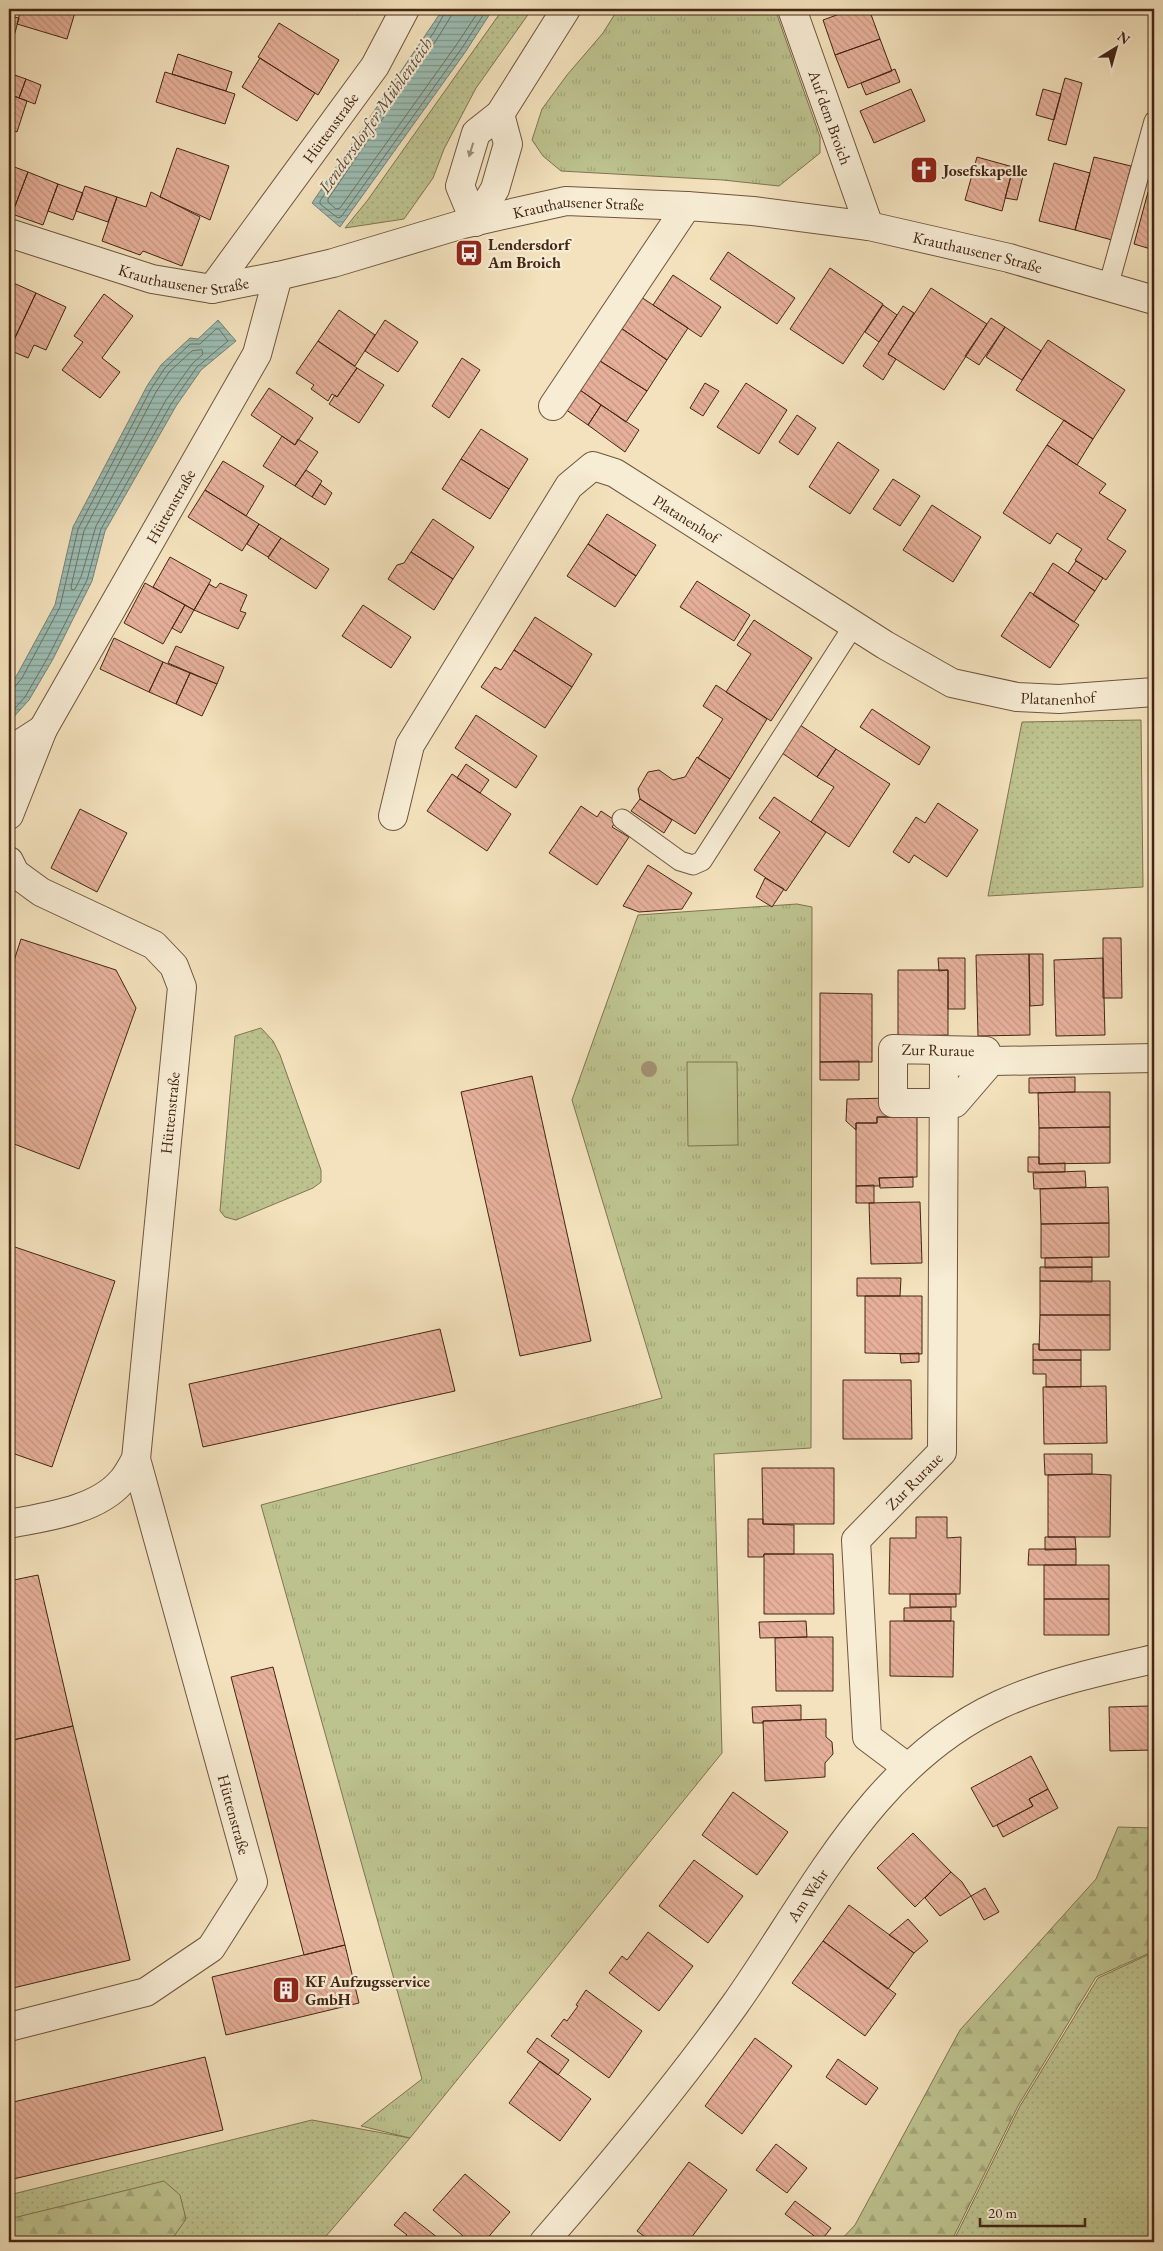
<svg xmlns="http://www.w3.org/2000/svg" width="1163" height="2251" viewBox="0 0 1163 2251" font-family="'EB Garamond',serif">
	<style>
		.grass { fill: url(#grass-dots); stroke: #807452 }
		.forest { fill: url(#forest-firs); stroke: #807452 }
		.park { fill: url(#park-tufts); stroke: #807452 }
		.pitch { fill: #bdc38f; stroke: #807452 }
		.water { fill: url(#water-rules); stroke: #788173 }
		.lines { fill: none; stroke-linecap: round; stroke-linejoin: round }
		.shore { stroke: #707264; stroke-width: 1 }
		.building { fill: url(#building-back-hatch); stroke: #442614 }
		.service-casing { stroke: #70553e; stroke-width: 21 }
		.minor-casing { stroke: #70553e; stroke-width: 30 }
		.tertiary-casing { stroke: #70553e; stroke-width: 30 }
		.service { stroke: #f7ecd4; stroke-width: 19 }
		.minor { stroke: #f7ecd4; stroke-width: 28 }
		.tertiary { stroke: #f7ecd4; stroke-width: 28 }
		.tree { fill: #a39071 }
		.oneway { fill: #9e8974 }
		.labels { text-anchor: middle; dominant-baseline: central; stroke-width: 4.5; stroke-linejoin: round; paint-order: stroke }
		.street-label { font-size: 16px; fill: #442614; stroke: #f7ecd4 }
		.poi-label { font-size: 16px; font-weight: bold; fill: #442614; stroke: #f7ecd4; text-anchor: start }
		.water-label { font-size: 18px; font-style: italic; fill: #5a4c3c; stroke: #f7ecd4 }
	</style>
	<defs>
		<pattern id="grass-dots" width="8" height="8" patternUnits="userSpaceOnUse" patternTransform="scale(1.25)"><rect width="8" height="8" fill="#bdc38f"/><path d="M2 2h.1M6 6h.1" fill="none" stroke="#a4a77a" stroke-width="1.8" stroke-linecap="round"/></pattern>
		<pattern id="forest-firs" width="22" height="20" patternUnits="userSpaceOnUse" patternTransform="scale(1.25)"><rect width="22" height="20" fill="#bdc38f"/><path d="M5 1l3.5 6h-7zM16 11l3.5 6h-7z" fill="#a4a77a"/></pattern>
		<pattern id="park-tufts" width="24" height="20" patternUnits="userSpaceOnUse" patternTransform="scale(1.25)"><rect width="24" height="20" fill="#bdc38f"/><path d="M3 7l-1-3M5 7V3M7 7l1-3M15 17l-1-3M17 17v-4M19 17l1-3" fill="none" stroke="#a4a77a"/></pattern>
		<pattern id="water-rules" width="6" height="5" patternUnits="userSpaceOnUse" patternTransform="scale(1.25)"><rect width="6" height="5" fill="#9bbdb3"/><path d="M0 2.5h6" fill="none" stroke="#809990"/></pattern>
		<pattern id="building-back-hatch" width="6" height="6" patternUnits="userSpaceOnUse" patternTransform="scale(1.25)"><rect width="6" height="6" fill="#e6b09a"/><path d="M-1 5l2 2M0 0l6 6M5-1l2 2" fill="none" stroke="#c69784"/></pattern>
	</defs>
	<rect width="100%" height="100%" fill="#f3e2bd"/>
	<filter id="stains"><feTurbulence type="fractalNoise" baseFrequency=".004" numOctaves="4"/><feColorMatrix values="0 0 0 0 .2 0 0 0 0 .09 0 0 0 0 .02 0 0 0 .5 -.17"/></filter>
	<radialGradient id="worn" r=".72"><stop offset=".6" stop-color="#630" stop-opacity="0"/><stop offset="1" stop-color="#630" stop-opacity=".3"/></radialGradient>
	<path class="grass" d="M503 9H532L476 88 444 149 433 178 404 219 345 228 367 201Z
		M1141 720 1143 887 988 896 1022 722Z
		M261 1028 273 1041 280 1055 321 1170V1182L313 1188 236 1220 225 1217 220 1211 235 1036Z
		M1154 1952V2199L1147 2242H953L1020 2106 1098 1978Z
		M312 2120 410 2138 321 2242H9V2195Z"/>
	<path class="forest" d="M1118 1827 1154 1828V1951L1096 1977 1018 2106 951 2242H839L855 2225 960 2030 1096 1879Z
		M164 2181 180 2195 186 2219 170 2242H9V2219Z
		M1154 2204V2242H1148Z"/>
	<path class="park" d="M618 9H775L820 137V153L779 186 723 180 561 171 543 156 532 140 542 109 567 75 603 33Z
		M797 904 812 907 811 1448 714 1454 722 1753 410 2138 361 2126 422 2079 261 1505 662 1398 572 1100 638 915Z"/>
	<path class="pitch" d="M687 1062H737L738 1145 688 1146Z"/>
	<path class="water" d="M443 9H493L466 51 340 227 312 203Z
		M218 320 236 341 201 370 176 406 105 531 92 581 53 659 29 700 9 722V686L17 675 55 605 73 527 147 386 161 365 190 338 198 339Z"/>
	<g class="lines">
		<path class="shore" d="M447 9 434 32 320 201V204L338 218 341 217 462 48 487 9
			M453 9 451 16 439 36 328 199V202L336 209 340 208 457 44 480 9
			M202 350 203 354 192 364 166 400 96 526 81 577 75 589 72 590 71 587 84 531 156 392 169 372 192 351Z
			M9 689 14 688 22 678 60 607 78 529 151 389 165 368 190 344H200L216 329H219L228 341 197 367 171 404 101 529 87 580 48 657 25 697 9 715"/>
	</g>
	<path class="building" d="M21 9H76L67 39 17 24Z
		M348 9H362L358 15Z
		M853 9H869L880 39 835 55 823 20Z
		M9 16 19 18 13 40 9 39Z
		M279 23 339 60 318 95 258 57Z
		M880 39 892 71 848 88 835 55Z
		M178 54 232 72 226 91 172 74Z
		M260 58 315 93 297 121 242 87Z
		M895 69 900 82 866 95 861 83Z
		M165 72 235 94 225 124 156 102Z
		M9 73 26 79 19 98 9 94Z
		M1065 78 1082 83 1066 145 1048 140Z
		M26 79 41 85 35 104 19 98Z
		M911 89 925 121 874 143 860 111Z
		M1043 89 1061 94 1054 120 1036 115Z
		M9 94 27 101 17 132 9 129Z
		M177 148 229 166 210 220 160 197Z
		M917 157 937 163 932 182 911 176Z
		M977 157 1013 167 1002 211 965 200Z
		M1094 157 1131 166 1112 240 1075 230Z
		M1054 163 1090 173 1075 230 1039 221Z
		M9 165 28 172 12 214 9 212Z
		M28 172 58 184 43 225 12 214Z
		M1012 173 1023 176 1017 200 1005 198Z
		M58 184 83 193 73 220 48 211Z
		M85 186 117 197 108 222 76 211Z
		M151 192 200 217 182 266 143 251 140 255 102 241 117 197 146 207Z
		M1148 192 1154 194V250L1134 244Z
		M728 252 795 298 777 324 710 279Z
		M830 268 883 304 843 364 790 329Z
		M673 275 721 307 701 337 653 305Z
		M9 281 36 293 9 351Z
		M931 288 987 324 944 390 888 354Z
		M36 293 66 307 46 350 34 345 28 358 9 350Z
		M104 294 133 316 102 358 120 372 100 398 62 370 83 342 74 336Z
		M641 297 688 328 667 360 621 328Z
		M883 305 897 315 879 342 865 332Z
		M903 306 914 313 888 354 896 359 883 380 863 366Z
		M339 310 375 335 355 366 318 341Z
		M991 318 1005 327 979 365 965 356Z
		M385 320 418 342 398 372 365 351Z
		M1005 327 1041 351 1022 380 986 357Z
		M621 328 667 360 647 391 600 361Z
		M1048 340 1125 390 1093 439 1016 390Z
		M318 341 357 368 337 397 332 394 328 401 311 389 314 385 296 373Z
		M462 358 480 370 449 418 432 406Z
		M600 361 647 391 626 422 580 390Z
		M357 368 384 385 359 423 329 404 335 395 337 397Z
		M705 383 719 391 703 416 690 408Z
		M746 383 787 410 759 454 717 427Z
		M269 388 313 418 295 445 251 415Z
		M580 390 601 405 588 425 562 407Z
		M601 405 639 430 625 452 588 425Z
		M797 415 816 428 798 455 779 442Z
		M1064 420 1093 439 1077 465 1047 445Z
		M481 429 528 459 509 489 461 459Z
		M282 436 295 445 298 439 318 452 295 486 263 466Z
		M838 442 879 470 850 514 809 487Z
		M1047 445 1106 484 1099 493 1126 510 1107 539 1126 551 1106 580 1075 560 1082 549 1057 533 1050 544 1003 513Z
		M461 459 509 489 490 519 442 489Z
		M223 461 264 486 246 516 205 490Z
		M306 470 322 481 312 497 295 486Z
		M893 479 920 496 900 526 873 509Z
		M320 484 332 493 325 505 312 497Z
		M205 490 259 524 242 551 188 517Z
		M932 505 981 537 953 582 903 550Z
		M607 514 656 545 636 576 588 544Z
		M433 519 474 547 453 579 411 552Z
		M259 524 281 538 268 557 247 544Z
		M281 538 329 569 316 589 268 558Z
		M588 544 636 576 615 607 567 576Z
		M411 552 453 579 434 610 388 579 397 565 404 563Z
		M170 557 211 580 194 610 153 587Z
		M1076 561 1103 578 1095 591 1068 573Z
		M1053 563 1095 591 1074 622 1033 595Z
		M697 581 750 615 734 641 680 607Z
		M145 583 185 605 163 644 124 623Z
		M220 583 247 595 240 611 246 613 238 629 194 610 209 584 216 588Z
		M1030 592 1079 625 1050 668 1001 636Z
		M185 605 194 610 181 633 172 628Z
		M363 605 411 637 391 668 342 636Z
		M535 617 592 654 572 687 514 650Z
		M754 620 812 658 771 721 726 692 751 654 737 645Z
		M114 638 163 662 149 692 100 669Z
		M176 646 224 667 217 684 168 663Z
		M514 650 572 687 545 728 481 687 495 667 501 670Z
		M163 662 190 673 176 704 149 692Z
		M190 673 217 684 202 716 176 704Z
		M716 685 767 719 730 779 698 758 723 719 703 706Z
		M872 709 930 747 919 765 860 727Z
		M476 715 537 756 516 788 455 748Z
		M800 725 836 749 817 777 782 753Z
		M836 749 890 784 849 847 811 822 834 787 817 777Z
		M697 757 730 779 695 834 640 799 638 789 648 772 659 770 673 780 685 777Z
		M466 764 489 780 480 793 457 778Z
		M452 774 511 814 487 851 427 811Z
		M774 797 826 832 786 891 754 870 780 832 759 818Z
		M640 799 672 820 664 833 631 811Z
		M938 803 978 830 947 877 914 855 909 863 893 852 916 817 925 823Z
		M581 806 597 817 601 811 616 821 612 827 629 837 597 885 549 853Z
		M80 809 127 833 97 892 51 868Z
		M648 865 692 893 682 909 639 912 623 906Z
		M765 878 784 889 772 907 756 897Z
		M1103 938H1121L1122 998H1103Z
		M21 939 116 970 136 1008 79 1169 9 1142V976Z
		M1029 954 1030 1035 978 1036 976 955Z
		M1029 954H1043V1005L1030 1006Z
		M938 958H965V1009H948V970L939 971Z
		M1103 958 1105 1035 1056 1036 1054 960Z
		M898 970H948V1035L898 1036Z
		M820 993 872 994V1062H820Z
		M859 1061V1080H820V1062Z
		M532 1076 591 1341 520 1356 461 1092Z
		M1075 1077V1092L1029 1093V1078Z
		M1075 1092H1110V1127L1039 1128 1038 1093Z
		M890 1098 891 1117H877V1123H856V1130L846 1121 847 1099Z
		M877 1117H917V1177L879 1178 880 1186H856V1123H877Z
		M1110 1127V1163L1039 1164V1128Z
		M1028 1157H1039V1164L1065 1163V1172H1028Z
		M1085 1171 1086 1187 1034 1189 1033 1173Z
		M913 1177V1187L880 1188 879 1178Z
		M874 1185V1203H856V1186Z
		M1108 1187 1109 1223 1041 1224 1040 1189Z
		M920 1202 922 1263 871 1264 869 1203Z
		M1109 1223V1257L1041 1258V1224Z
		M9 1245 115 1281 52 1467 9 1452Z
		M1092 1257V1267L1045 1268V1258Z
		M1040 1267H1092V1282L1040 1281Z
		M857 1278H901L900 1296H857Z
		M1040 1281H1110V1315H1040Z
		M865 1296H922V1354L865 1353Z
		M1040 1315H1110V1350H1039Z
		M440 1329 455 1391 203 1447 189 1384Z
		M1033 1344H1039V1350H1081V1360H1033Z
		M919 1353V1362L901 1363 900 1354Z
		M1033 1360H1081V1387H1046V1374H1033Z
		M843 1380H911L912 1439H843Z
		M1106 1386 1107 1443 1044 1444 1043 1387Z
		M1044 1454H1092V1474L1045 1475Z
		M762 1468H834V1524H763Z
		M1092 1474 1111 1475 1110 1537H1048V1475Z
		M916 1517H947V1538L961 1537 960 1594H889L890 1538H916Z
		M748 1519H763V1524L794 1525V1554H764L763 1557H748Z
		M1045 1537H1075L1076 1549 1045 1550Z
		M1029 1549H1076V1565H1028Z
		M764 1554H833L834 1614H764Z
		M1044 1565H1109V1599H1044Z
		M38 1575 73 1726 9 1741V1581Z
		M910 1594H956V1607H910Z
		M1044 1599H1109V1635H1044Z
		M951 1607V1621H904V1608Z
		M806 1621 807 1637 760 1638 759 1622Z
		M890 1621H954L953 1677 890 1676Z
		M807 1637H833V1691H776L775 1638Z
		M273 1667 345 1945 304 1955 231 1677Z
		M801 1705V1720L763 1721V1723H753L752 1707Z
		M1150 1706 1151 1750 1110 1751 1109 1707Z
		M1150 1706H1154V1750H1151Z
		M826 1719V1737L832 1742 833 1754 825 1763V1777L765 1781 763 1721Z
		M73 1726 130 1960 9 1989V1741Z
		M1151 1750H1154V1776H1152Z
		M1031 1756 1048 1789 1029 1799 1033 1806 993 1827 971 1788Z
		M1048 1789 1058 1808 1003 1837 997 1825 1033 1806 1029 1799Z
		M733 1792 788 1832 757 1875 702 1835Z
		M913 1833 951 1872 915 1907 877 1868Z
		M694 1860 743 1896 708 1943 659 1906Z
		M951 1872 962 1882 971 1896 940 1916 925 1898Z
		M985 1888 999 1912 984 1920 971 1896Z
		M849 1905 914 1953 888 1989 823 1941Z
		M908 1919 928 1941 914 1953 889 1935Z
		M648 1932 693 1966 659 2011 609 1973 622 1956 627 1960Z
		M823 1941 896 1994 865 2036 792 1983Z
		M345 1945 359 2003 226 2035 212 1977Z
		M586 1990 642 2031 609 2078 551 2036 564 2019 567 2021 578 2006 576 2005Z
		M537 2038 569 2060 558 2075 527 2052Z
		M755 2038 792 2066 742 2134 705 2106Z
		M205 2057 223 2130 9 2180V2103Z
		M838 2059 878 2088 866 2105 826 2077Z
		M540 2061 591 2099 560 2141 509 2103Z
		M776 2144 807 2168 787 2193 756 2170Z
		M689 2162 727 2190 688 2242H652L637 2231Z
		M465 2174 510 2212 484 2242H470L433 2210Z
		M795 2201 831 2228 821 2241 785 2214Z
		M405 2212 438 2238 434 2242H403L401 2241 407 2235 394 2225Z"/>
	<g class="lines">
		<g class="service-casing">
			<path id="service" d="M1108 287 1154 121
				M622 819 680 861 693 865 702 861 854 625"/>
		</g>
		<g class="minor-casing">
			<g id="minor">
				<path id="s1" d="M792 9 869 226"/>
				<path d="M475 222 460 186 476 133 500 114 566 9"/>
				<path d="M475 222 495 189 508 144 500 114"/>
				<path id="s2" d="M212 289 375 66 405 9"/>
				<path d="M553 406 687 206"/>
				<path d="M9 751 43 729"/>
				<path id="s3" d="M9 815 43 729 257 354 278 276"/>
				<path id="s4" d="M393 816 410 745 569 486 593 466 615 473 885 645 952 683 1017 697 1059 699 1154 692"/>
				<path id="s5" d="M9 861 15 873 41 892 154 945 174 966 182 987 136 1459 253 1882 211 1948 146 1992 9 2027"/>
				<path d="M893 1049 986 1051V1067L955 1103H893Z"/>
				<path d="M9 1524C44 1517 96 1511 121 1482 127 1476 131 1467 136 1459"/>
				<path id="s6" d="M907 1767 867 1737 856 1540 942 1452 944 1062 1154 1058"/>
				<path id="s7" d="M544 2242C611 2165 677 2086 736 2003 812 1895 873 1763 999 1705 1049 1682 1101 1671 1154 1659"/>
			</g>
		</g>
		<g class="tertiary-casing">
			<g id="tertiary">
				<path id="s8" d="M9 233 152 279 212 289 278 276 333 263 463 224 566 201 687 206 753 211 869 226 1009 258 1154 300"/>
			</g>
		</g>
		<use href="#service" class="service"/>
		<use href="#minor" class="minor"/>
		<use href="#tertiary" class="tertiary"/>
	</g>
	<circle class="tree" cx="649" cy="1069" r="8"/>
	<defs><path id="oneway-solid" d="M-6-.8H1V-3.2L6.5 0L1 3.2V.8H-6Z" transform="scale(1.25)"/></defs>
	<use class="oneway" href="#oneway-solid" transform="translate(471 150) rotate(107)"/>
	<defs>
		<g id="church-square" transform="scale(1.4375)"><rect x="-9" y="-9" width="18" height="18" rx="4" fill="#8f2418" stroke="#f7ecd4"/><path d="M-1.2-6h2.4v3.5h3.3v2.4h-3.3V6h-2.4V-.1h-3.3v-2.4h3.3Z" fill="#fff"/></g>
		<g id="bus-square" transform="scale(1.4375)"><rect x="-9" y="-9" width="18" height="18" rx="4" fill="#8f2418" stroke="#f7ecd4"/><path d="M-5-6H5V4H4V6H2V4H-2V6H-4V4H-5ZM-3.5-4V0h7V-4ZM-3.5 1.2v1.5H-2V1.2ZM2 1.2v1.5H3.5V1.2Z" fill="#fff"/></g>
		<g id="building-square" transform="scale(1.4375)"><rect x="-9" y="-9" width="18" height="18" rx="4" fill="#8f2418" stroke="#f7ecd4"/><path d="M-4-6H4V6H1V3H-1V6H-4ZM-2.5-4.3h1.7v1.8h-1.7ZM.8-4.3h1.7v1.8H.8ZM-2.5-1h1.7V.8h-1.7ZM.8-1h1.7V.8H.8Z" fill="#fff"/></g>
	</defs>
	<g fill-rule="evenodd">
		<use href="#church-square" x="924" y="170"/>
		<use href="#bus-square" x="469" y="253"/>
		<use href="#building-square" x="286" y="1990"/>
	</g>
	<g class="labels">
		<g class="street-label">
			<text stroke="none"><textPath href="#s1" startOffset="115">Auf dem Broich</textPath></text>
			<text stroke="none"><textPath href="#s2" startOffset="200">Hüttenstraße</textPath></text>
			<text stroke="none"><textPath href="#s8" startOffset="588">Krauthausener Straße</textPath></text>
			<text stroke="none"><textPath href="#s8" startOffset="992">Krauthausener Straße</textPath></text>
			<text stroke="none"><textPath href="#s8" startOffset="182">Krauthausener Straße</textPath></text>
			<text stroke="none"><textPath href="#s3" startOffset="349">Hüttenstraße</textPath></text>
			<text stroke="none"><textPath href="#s4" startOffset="516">Platanenhof</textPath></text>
			<text stroke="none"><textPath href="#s4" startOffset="936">Platanenhof</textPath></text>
			<text transform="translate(938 1050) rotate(1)">Zur Ruraue</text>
			<text transform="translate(170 1113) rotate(-84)">Hüttenstraße</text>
			<text stroke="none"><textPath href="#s6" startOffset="330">Zur Ruraue</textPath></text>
			<text stroke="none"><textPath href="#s5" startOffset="1065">Hüttenstraße</textPath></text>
			<text stroke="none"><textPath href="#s7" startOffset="436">Am Wehr</textPath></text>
		</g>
		<g class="poi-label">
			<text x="943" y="170">Josefskapelle</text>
			<text x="488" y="244">Lendersdorf<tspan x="488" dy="18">Am Broich</tspan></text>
			<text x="305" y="1981">KF Aufzugsservice<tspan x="305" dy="18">GmbH</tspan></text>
		</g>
		<g class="water-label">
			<text transform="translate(375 115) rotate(-55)">Lendersdorfer Mühlenteich</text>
		</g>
	</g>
	<rect width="1163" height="2251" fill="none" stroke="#f3e2bd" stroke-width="30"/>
	<rect x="10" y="10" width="1143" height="2231" fill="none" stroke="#442614" stroke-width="2.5"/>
	<rect x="15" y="15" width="1133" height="2221" fill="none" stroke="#442614"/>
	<g transform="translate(1116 48) rotate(37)" stroke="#f7ecd4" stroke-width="4" paint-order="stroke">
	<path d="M0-4L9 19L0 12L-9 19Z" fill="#442614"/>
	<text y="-8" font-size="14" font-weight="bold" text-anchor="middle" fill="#442614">N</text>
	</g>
	<path d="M980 2218v8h105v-8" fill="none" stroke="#442614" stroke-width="2.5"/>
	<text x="988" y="2218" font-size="15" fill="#442614" stroke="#f7ecd4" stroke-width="4" paint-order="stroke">20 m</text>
	<rect width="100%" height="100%" filter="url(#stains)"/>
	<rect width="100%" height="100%" fill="url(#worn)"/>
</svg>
